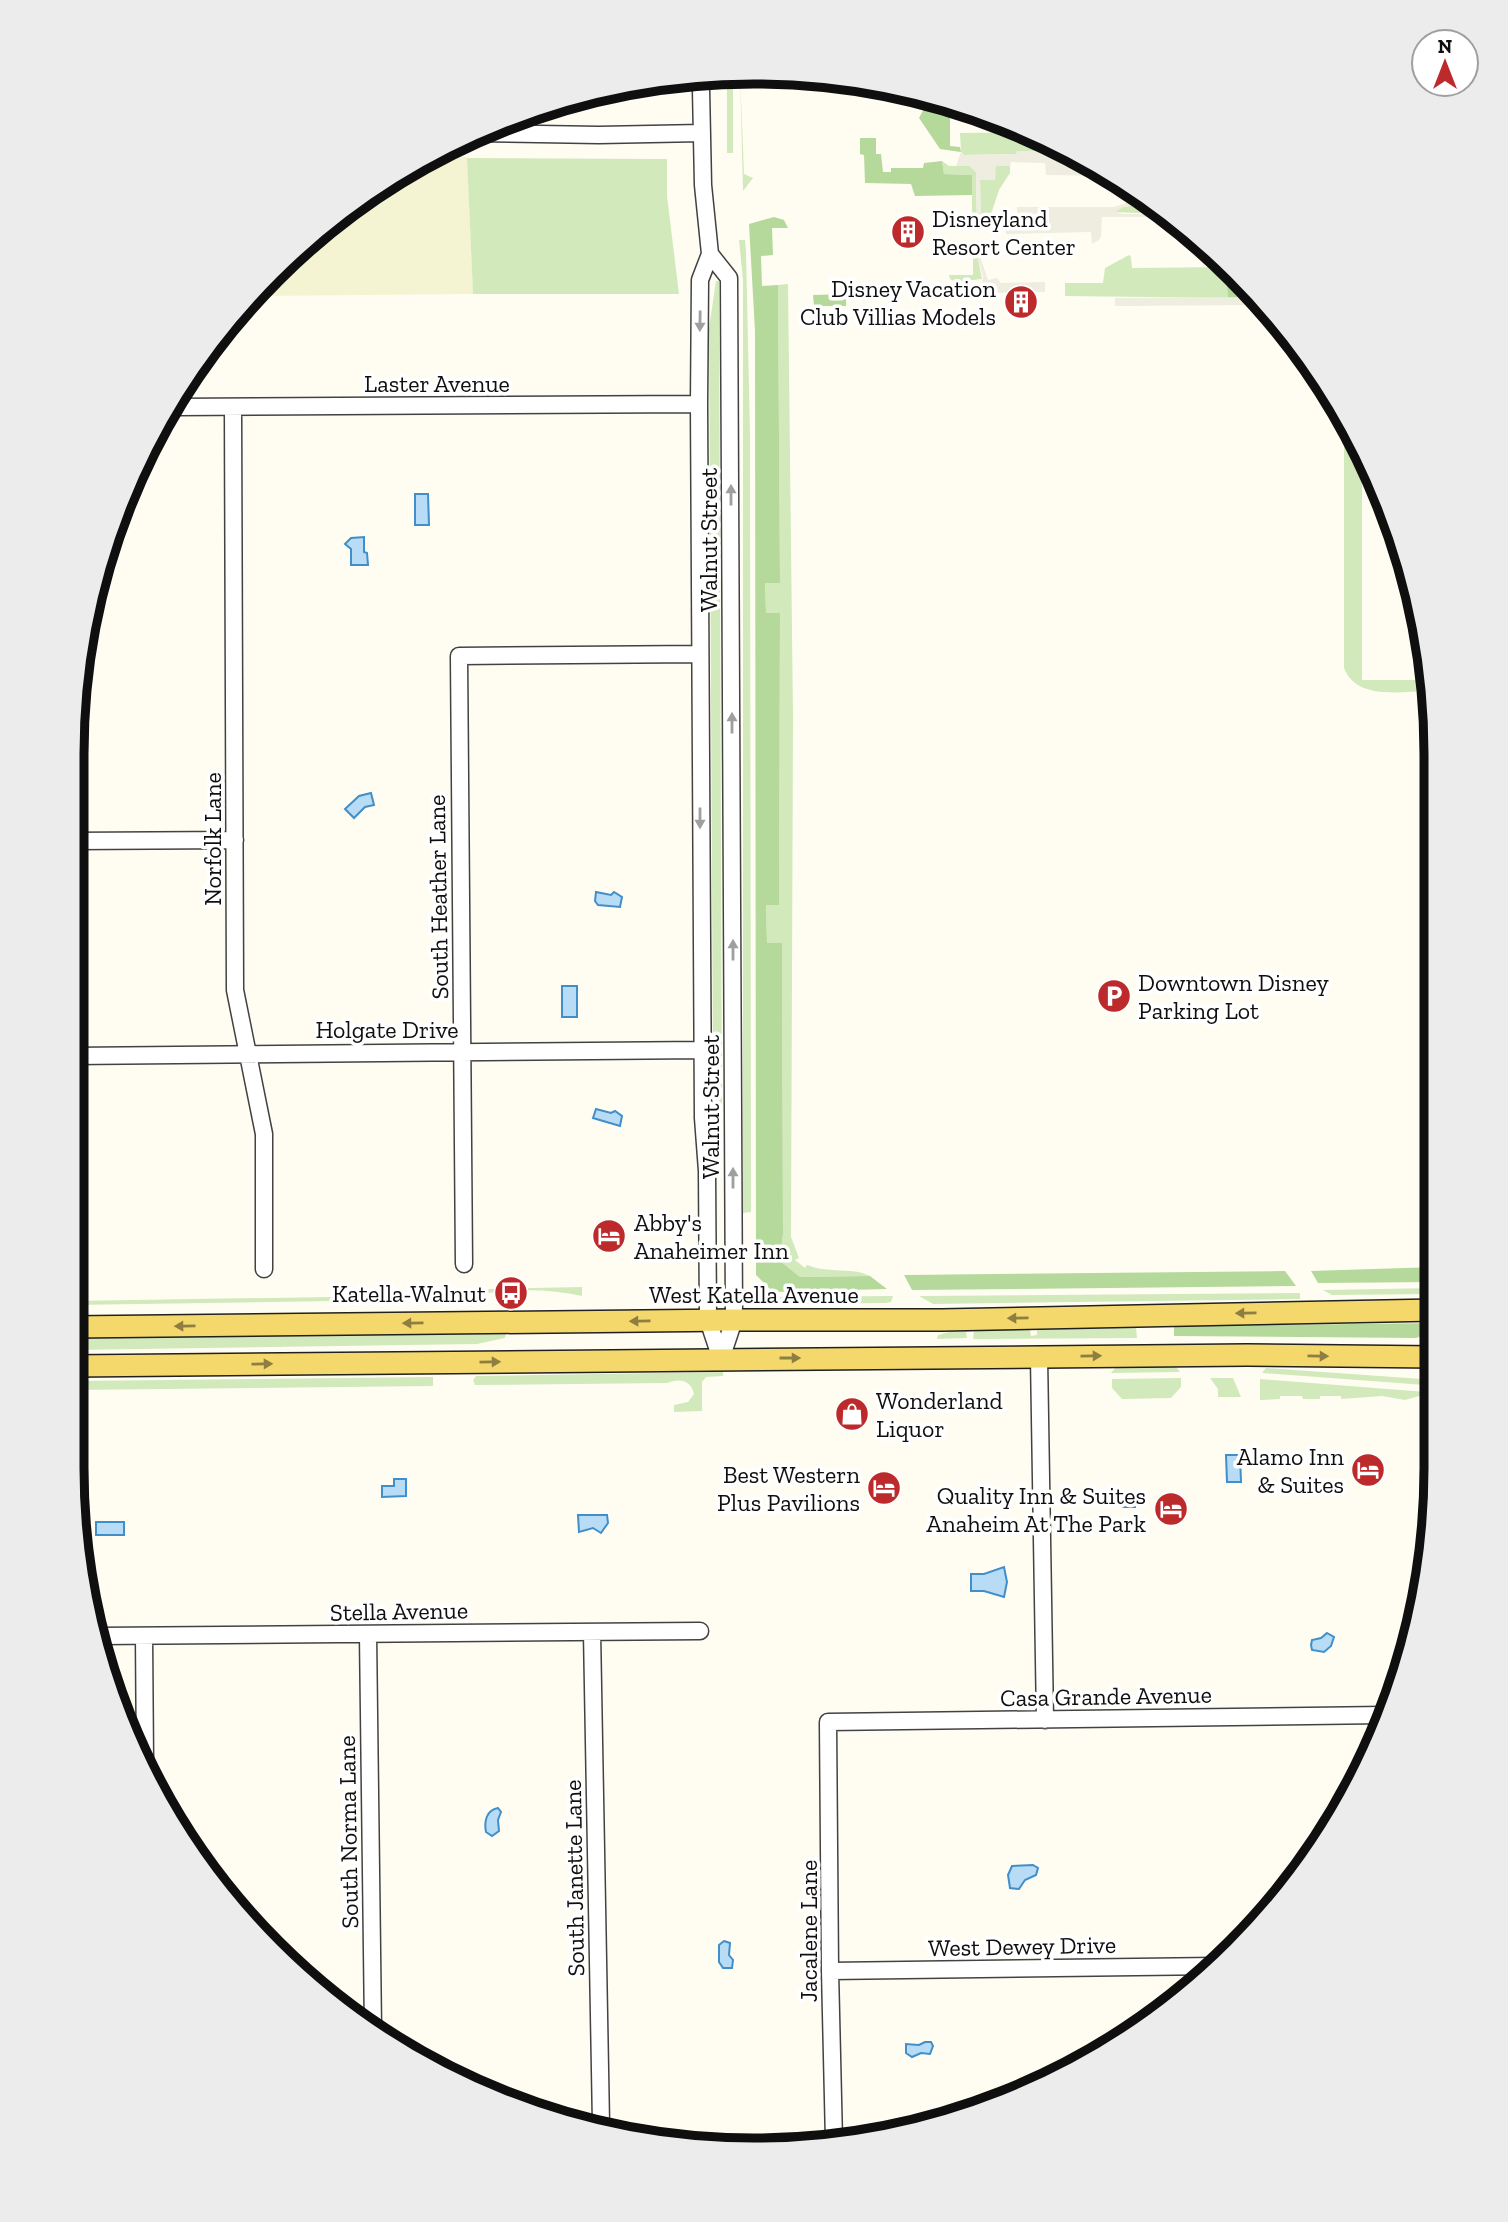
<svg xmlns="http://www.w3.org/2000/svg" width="1508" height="2222" viewBox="0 0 1508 2222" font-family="'Zilla Slab',serif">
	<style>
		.farmland { fill: #f4f3d2 }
		.green { fill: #d2e9bc }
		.forest { fill: #b5d99b }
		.plaza { fill: #efece0; fill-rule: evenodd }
		.water { fill: #b8dcf5; stroke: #408fca; stroke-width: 2 }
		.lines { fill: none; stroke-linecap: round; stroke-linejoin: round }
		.minor-casing { stroke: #424242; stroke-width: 19 }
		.major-casing { stroke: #202020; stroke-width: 24 }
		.minor { stroke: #fff; stroke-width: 16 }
		.major { stroke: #f5d86c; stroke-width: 21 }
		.oneway { fill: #9f9f9f }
		.oneway2 { fill: #8e7e42 }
		.labels { text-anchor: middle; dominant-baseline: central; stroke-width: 7; stroke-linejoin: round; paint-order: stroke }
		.poi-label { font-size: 24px; fill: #0f0f0f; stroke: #fff; text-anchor: end }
		.street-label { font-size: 24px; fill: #0f0f0f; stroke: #fff }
		.rim { fill: none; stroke: #0f0f0f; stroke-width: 9 }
	</style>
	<rect width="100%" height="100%" fill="#fffdf2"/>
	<path class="farmland" d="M467 157 473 294 254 296 271 272 375 187 429 158Z"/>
	<path class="green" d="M740 73 744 174 753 178 743 191Z
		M727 74H733V153H727Z
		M1031 132 1054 144V154L1017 151V154L964 155 961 152 960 133Z
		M467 158 667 159V196L679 294H473Z
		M942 161 949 166H970L976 172 977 228H972V175L944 174Z
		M995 166H1010V173L999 190 986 229 981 228 980 180H995Z
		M1142 204 1160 210V214L1114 212 1123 207Z
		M739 240H745L746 251 750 435 751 1212 743 1213V280Z
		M973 243H977L978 259 982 279 955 282 950 279 949 275H973Z
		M1129 255 1131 257 1132 268 1226 267 1228 298 1065 296V283H1103L1105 268Z
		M716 281H719L722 1134 718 1136 713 1061 709 328Z
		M788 284 793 717 791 1237 799 1258 795 1260 805 1268 807 1265C829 1274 854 1267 870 1276L800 1277 774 1256 782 1243 783 1234 782 943H767L766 905 779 904 780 613H766L765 583H780L778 285Z
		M976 287 993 288 997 291 996 297 981 299 980 295H955V290Z
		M1344 418 1362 451V680H1429L1430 691C1401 691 1357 701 1344 668Z
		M582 1287V1296C542 1287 497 1289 458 1299L72 1305V1301L452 1295 487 1289Z
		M1436 1288V1294L1332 1295 1323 1290Z
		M1300 1293V1299L933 1304 919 1296Z
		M893 1296 891 1302 885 1303 789 1304 788 1301 774 1304 773 1297Z
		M1136 1327 1137 1338 973 1339 974 1331 966 1332 967 1338 937 1339 938 1335 961 1329H1030L1031 1336 1037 1335V1328Z
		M506 1333 505 1338 477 1344 72 1350V1337Z
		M1116 1367H1176L1180 1372 1111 1373Z
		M1266 1368 1422 1379 1425 1385 1262 1373Z
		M723 1372V1376L706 1377 702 1382V1411L674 1412V1405L688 1402 694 1394C691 1380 679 1378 667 1383L475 1385 473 1380 476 1376Z
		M433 1377V1386L72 1390V1381Z
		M1181 1378V1387L1171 1398 1122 1399 1112 1388V1379Z
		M1210 1378H1233L1241 1397H1218V1389Z
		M1260 1379 1426 1392V1394L1405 1400 1382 1396 1341 1399V1396H1320V1399H1303L1302 1396H1280V1399L1260 1400Z"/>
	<path class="forest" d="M927 97 955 106V118H950V146L960 147 961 152 940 149 919 118 926 105Z
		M860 138H876V154H881L883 172H891V168H923L924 163 942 161 944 174 972 175V195L915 196 911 184 865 183 864 155 860 154Z
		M774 217 784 220 788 228H772L773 255 761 256 762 286 778 285 780 583H765L766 613H780L779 905H766L767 943H782L783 1234 782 1243 774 1256 800 1277 870 1276 887 1289 773 1292 756 1275 755 331 749 224Z
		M1225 263 1236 271 1258 297 1228 298Z
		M846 294V306H814L813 295Z
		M1436 1267V1282L1318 1283 1311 1271Z
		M1285 1271 1296 1286 912 1290 904 1275Z
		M1436 1323V1331L1416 1338 1174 1336V1326Z"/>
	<path class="plaza" d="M1054 145 1109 176 1046 175 1045 163 1011 162 1010 166H996L995 180H980L981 228H977L976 172 970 166H956L961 152 964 155 1016 154 1017 151H1043V154H1053Z
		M1128 202H1152L1188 232 1165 231V217H1102L1101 236 1099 240 1092 244 1091 232 1006 234V229L1017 227V207H1114ZM1142 204 1159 210 1160 214H1123L1115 212 1123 207Z
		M977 243H981V259L988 280 997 278 1001 283 1045 282V292H1036L1031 287 1025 288 1021 292 995 293 996 291 993 288H981L983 277 978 259Z
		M1258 297 1263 305 1115 306V298Z"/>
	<path class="water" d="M415 494H428L429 525H415Z
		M364 537V552L367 553 368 565H351V549L345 544 351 538Z
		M371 793 374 805 365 807 354 818 345 809 359 796Z
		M596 892 611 895 614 892 622 897 620 907 598 905 595 901Z
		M562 986H577V1017H562Z
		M596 1109 611 1113 615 1111 622 1116 620 1126 593 1118Z
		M1226 1455H1240L1241 1482H1227Z
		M394 1479H406V1496L382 1497V1486H394Z
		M1111 1486 1126 1493 1134 1492 1135 1507H1124L1105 1498Z
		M578 1515H607L608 1523 601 1533 593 1528 579 1532Z
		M96 1522H124V1535H96Z
		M1004 1567 1007 1582 1004 1597 984 1591H971V1574H984Z
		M1327 1633 1334 1637 1331 1646 1324 1652 1312 1650 1311 1645 1312 1640 1321 1638Z
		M498 1808 501 1812 498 1820 499 1831 492 1836 486 1832C484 1822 486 1810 498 1808Z
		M1033 1865 1038 1868 1036 1875 1025 1880 1019 1889 1010 1888 1008 1875 1012 1866Z
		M724 1941 730 1943 729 1955 733 1960 732 1968H723L719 1962V1945Z
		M925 2042H931L933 2046 930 2054 921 2053 912 2057 906 2053V2044L919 2045Z"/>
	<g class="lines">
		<g class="minor-casing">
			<path id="minor" d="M695 78 701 89 703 185 710 254 700 280 699 404 703 1118 707 1171 708 1320 721 1359
				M475 133 599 135 702 133
				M710 254 729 278 734 1320 721 1359
				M175 407 699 404
				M233 407 235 990 264 1134V1269
				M72 841 235 840
				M72 1056 702 1050
				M464 1264 459 656 700 654
				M1039 1357 1045 1720
				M592 1632 601 2124
				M368 1634 373 2029
				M99 1636 700 1631
				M144 1636 145 1763
				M830 1971 1216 1966
				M834 2141 830 1971 828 1722 1384 1715"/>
		</g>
		<g class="major-casing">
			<path id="major" d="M72 1327 734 1320H942L1436 1310
				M72 1366 1247 1355 1436 1357"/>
		</g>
		<use href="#minor" class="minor"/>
		<use href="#major" class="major"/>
	</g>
	<defs><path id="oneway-solid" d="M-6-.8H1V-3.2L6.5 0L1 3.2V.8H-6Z" transform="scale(1.75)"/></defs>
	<g class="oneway">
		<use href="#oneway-solid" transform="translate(700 321) rotate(91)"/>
		<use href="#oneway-solid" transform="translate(731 495) rotate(-90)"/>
		<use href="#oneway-solid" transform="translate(732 723) rotate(-90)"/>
		<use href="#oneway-solid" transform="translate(700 818) rotate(90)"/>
		<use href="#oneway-solid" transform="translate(733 950) rotate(-90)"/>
		<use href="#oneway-solid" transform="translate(733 1178) rotate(-90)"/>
	</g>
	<g class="oneway2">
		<use href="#oneway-solid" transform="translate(1246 1313) rotate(179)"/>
		<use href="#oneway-solid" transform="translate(1018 1318) rotate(179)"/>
		<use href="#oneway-solid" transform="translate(640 1321) rotate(179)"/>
		<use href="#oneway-solid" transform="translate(413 1323) rotate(179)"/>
		<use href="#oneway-solid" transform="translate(185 1326) rotate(179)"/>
		<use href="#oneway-solid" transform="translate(1091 1356) rotate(-1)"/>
		<use href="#oneway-solid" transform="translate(1318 1356) rotate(1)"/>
		<use href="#oneway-solid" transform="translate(790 1358)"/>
		<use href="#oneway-solid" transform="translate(490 1362) rotate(-1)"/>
		<use href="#oneway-solid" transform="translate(262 1364) rotate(-1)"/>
	</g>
	<defs>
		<g id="building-disc" transform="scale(1.75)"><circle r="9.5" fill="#bd2a2c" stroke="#fff"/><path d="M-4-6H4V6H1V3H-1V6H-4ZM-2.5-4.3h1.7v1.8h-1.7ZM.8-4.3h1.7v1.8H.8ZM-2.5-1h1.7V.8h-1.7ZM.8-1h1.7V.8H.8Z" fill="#fff"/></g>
		<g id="parking-disc" transform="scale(1.75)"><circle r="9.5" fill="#bd2a2c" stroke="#fff"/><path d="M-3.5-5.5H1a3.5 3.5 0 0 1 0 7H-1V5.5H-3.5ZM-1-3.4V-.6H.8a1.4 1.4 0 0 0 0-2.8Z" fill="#fff"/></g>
		<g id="hotel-disc" transform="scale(1.75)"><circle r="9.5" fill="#bd2a2c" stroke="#fff"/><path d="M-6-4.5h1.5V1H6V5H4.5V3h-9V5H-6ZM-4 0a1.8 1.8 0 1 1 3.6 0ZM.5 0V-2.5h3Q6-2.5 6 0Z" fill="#fff"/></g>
		<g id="bus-disc" transform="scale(1.75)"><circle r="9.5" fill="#bd2a2c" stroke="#fff"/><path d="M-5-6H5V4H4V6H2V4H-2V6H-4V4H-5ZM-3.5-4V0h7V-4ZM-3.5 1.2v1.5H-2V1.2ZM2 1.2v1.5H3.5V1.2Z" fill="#fff"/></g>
		<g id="shop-disc" transform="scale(1.75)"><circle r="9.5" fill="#bd2a2c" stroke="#fff"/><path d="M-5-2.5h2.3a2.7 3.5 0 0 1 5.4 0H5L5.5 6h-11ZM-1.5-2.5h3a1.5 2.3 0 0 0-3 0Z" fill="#fff"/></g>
	</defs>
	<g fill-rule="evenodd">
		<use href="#building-disc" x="908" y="232"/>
		<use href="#building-disc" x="1021" y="302"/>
		<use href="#parking-disc" x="1114" y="996"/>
		<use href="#hotel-disc" x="609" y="1236"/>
		<use href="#bus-disc" x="511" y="1293"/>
		<use href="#shop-disc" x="852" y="1414"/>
		<use href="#hotel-disc" x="1368" y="1470"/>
		<use href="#hotel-disc" x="884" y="1488"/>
		<use href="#hotel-disc" x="1171" y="1509"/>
	</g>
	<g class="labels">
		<g class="poi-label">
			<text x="932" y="218" text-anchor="start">Disneyland<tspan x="932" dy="28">Resort Center</tspan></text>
			<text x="996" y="288">Disney Vacation<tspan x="996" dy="28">Club Villias Models</tspan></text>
			<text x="1138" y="982" text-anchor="start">Downtown Disney<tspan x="1138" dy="28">Parking Lot</tspan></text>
			<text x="634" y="1222" text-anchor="start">Abby's<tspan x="634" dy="28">Anaheimer Inn</tspan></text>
			<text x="486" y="1293">Katella-Walnut</text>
			<text x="876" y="1400" text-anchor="start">Wonderland<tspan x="876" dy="28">Liquor</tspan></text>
			<text x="1344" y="1456">Alamo Inn<tspan x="1344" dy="28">&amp; Suites</tspan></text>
			<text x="860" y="1474">Best Western<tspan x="860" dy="28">Plus Pavilions</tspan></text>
			<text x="1146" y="1495">Quality Inn &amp; Suites<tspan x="1146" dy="28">Anaheim At The Park</tspan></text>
		</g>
		<g class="street-label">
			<text x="437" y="383">Laster Avenue</text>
			<text transform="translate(708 540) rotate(-90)">Walnut Street</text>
			<text transform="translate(212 839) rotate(-90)">Norfolk Lane</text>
			<text transform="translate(438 897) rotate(-91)">South Heather Lane</text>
			<text x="387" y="1029">Holgate Drive</text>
			<text transform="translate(710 1107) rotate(-90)">Walnut Street</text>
			<text x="754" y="1294">West Katella Avenue</text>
			<text transform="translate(399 1611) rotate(-1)">Stella Avenue</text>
			<text transform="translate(1106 1696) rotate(-1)">Casa Grande Avenue</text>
			<text transform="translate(348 1832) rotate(-91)">South Norma Lane</text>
			<text transform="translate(574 1878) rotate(-91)">South Janette Lane</text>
			<text transform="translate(808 1931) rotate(-90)">Jacalene Lane</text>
			<text transform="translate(1022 1946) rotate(-1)">West Dewey Drive</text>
		</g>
	</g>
	<path d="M0 0H1508V2222H0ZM754 84H754A670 670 0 0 1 1424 754V1468A670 670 0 0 1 754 2138H754A670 670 0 0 1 84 1468V754A670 670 0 0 1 754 84Z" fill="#ececec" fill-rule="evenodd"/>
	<path class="rim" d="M754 84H754A670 670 0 0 1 1424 754V1468A670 670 0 0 1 754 2138H754A670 670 0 0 1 84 1468V754A670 670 0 0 1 754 84Z"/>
	<g transform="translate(1445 63)"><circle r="33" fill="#ffffff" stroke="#9f9f9f" stroke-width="2"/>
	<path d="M0-5L12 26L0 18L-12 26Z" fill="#bd2a2c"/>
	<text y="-10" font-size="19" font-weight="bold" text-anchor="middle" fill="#0f0f0f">N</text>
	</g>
</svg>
